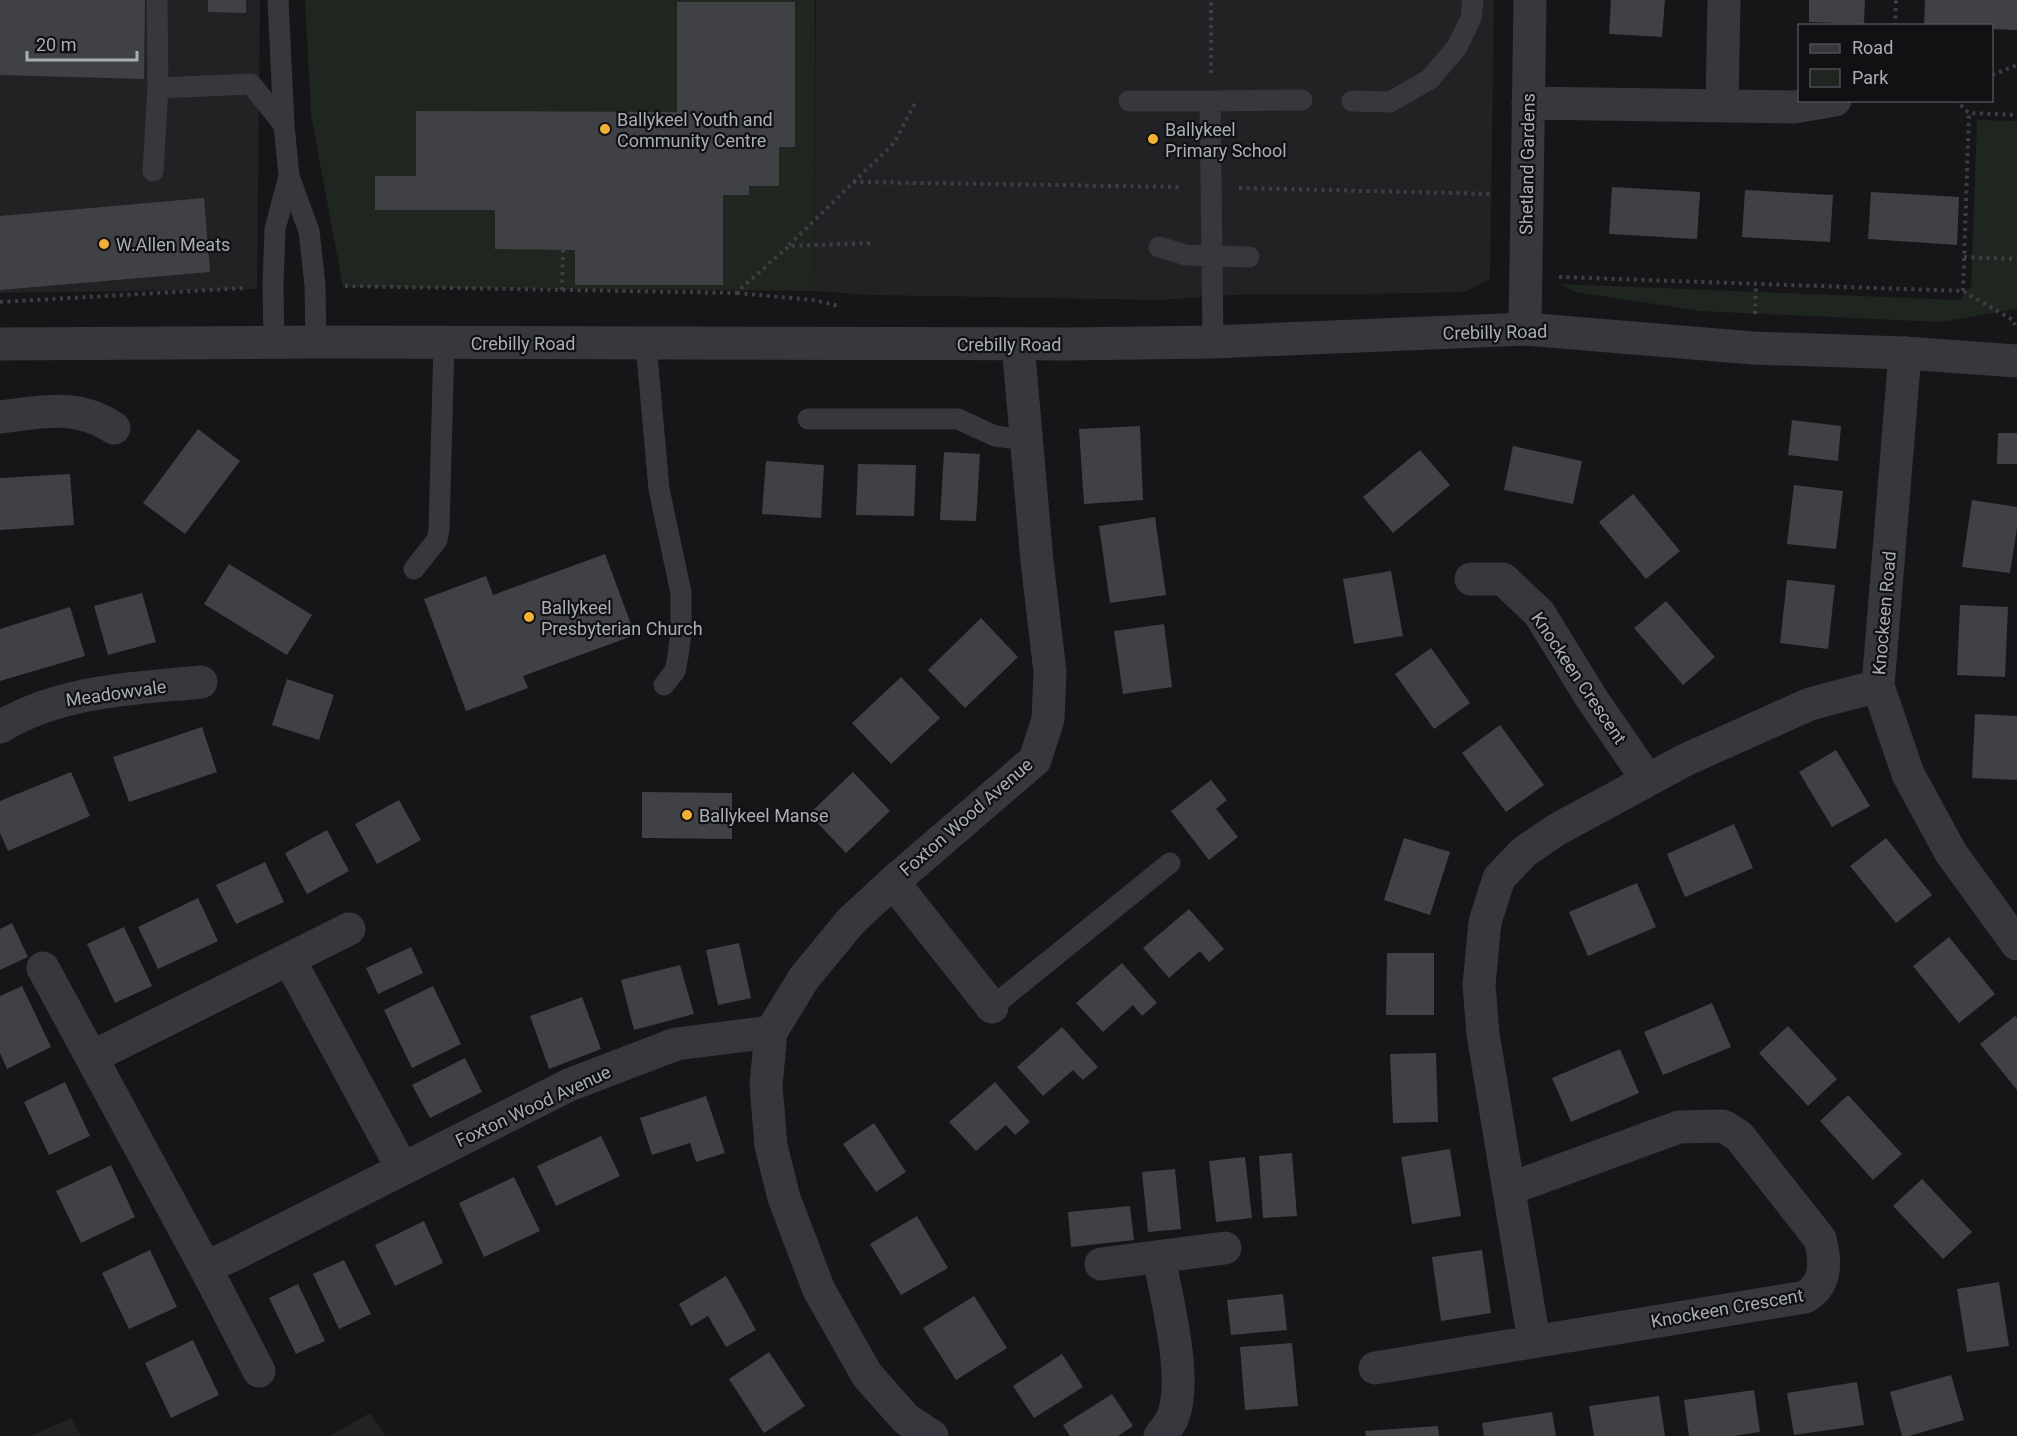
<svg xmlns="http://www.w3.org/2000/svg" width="2017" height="1436" viewBox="0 0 2017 1436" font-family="Roboto,sans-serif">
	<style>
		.built { fill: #222225 }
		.green { fill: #1e261f }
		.building { fill: #404145 }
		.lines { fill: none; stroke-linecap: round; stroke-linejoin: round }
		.path { stroke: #3d3f44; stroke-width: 4; stroke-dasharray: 3 4.5; stroke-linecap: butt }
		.service { stroke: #37383d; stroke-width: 21 }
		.minor { stroke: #37383d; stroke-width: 33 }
		.tertiary { stroke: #37383d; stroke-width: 33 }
		.poi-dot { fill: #f2b134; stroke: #111113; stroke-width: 2 }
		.labels { text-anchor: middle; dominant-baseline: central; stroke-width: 4.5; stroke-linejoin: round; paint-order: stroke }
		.poi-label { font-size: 18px; fill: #a8adb8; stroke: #111113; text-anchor: start }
		.street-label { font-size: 18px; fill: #a8adb8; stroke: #111113 }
	</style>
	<rect width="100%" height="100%" fill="#161618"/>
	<path class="built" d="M0 0H260L257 289 0 293Z
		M816 0H1494L1490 279 1465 292 1367 294H1251L1159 300 871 295 814 291Z
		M370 1413 386 1436H329Z
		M71 1418 81 1436H31Z"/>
	<path class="green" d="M305 0H815L814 291 343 287 311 115Z
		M1977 120 2017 121V309L1940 322 1700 311 1575 292 1560 284 1960 300 1971 286Z"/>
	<path class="building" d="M0 0H145L144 79 0 75Z
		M208 0H246V13L208 12Z
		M1611 0H1665L1662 37 1609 34Z
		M1809 0H1865L1864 24 1809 22Z
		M1925 0H2017V30L1992 29V26H1924Z
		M677 2H795V147H779V186H749V195H723V285H575V250L495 249V210H375V176H416V111L677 112Z
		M1612 187 1700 192 1697 239 1609 234Z
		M1745 190 1833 195 1830 242 1742 237Z
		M1871 192 1959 197 1957 245 1868 239Z
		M204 198 210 272 0 290V216Z
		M1792 420 1841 426 1838 461 1788 455Z
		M1140 426 1143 500 1084 504 1079 429Z
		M198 429 240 461 185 534 143 503Z
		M1998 433H2017V464H1997Z
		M1513 446 1582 461 1573 504 1504 490Z
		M1420 450 1450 485 1393 533 1363 497Z
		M944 452 980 454 976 521 940 520Z
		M766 461 824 465 821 518 762 514Z
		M858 464 916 465 914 516 856 515Z
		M70 474 74 525 0 530V478Z
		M1794 485 1843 491 1836 549 1787 544Z
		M1633 494 1680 551 1646 579 1599 522Z
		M1972 500 2017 507V528L2010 573 1962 567Z
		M1155 517 1166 595 1110 603 1099 526Z
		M605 554 635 635 523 676 528 688 466 711 424 599 486 576 493 595Z
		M229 564 312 615 287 655 204 604Z
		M1391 571 1403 636 1354 644 1343 579Z
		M1787 580 1835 585 1828 649 1780 643Z
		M142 593 156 642 108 655 94 606Z
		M1666 601 1715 657 1683 685 1634 628Z
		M1960 605 2008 607 2005 677 1957 675Z
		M70 607 85 656 0 681V629Z
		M981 618 1018 657 965 708 928 670Z
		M1164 624 1172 687 1123 694 1114 631Z
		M1431 648 1470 703 1434 729 1395 674Z
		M901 677 940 718 891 764 852 723Z
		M287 679 334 695 319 740 272 725Z
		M1975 714 2017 716V780L1972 778Z
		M1500 725 1544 785 1506 812 1462 753Z
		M202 727 217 772 129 802 113 757Z
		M1836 750 1870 806 1832 827 1799 772Z
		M71 772 90 816 8 851 0 833V801Z
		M853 772 890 811 846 853 809 814Z
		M1211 780 1227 800 1216 809 1238 837 1209 860 1171 811Z
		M642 792 732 793V839L642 838Z
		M399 800 421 840 377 864 355 824Z
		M1734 824 1753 868 1685 897 1667 854Z
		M327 830 349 871 307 894 285 853Z
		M1404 838 1450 852 1430 915 1384 900Z
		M1886 838 1932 895 1896 923 1850 866Z
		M265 862 284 902 236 924 216 885Z
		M1637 883 1656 927 1588 956 1569 912Z
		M198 898 218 941 158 969 138 927Z
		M1189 909 1224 949 1209 962 1200 951 1169 978 1143 948Z
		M12 923 28 957 0 970V929Z
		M124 927 152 986 115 1003 87 944Z
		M1949 937 1995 994 1959 1023 1913 966Z
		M739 943 751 998 718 1005 706 950Z
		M411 947 423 973 378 994 366 968Z
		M1387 953H1434V1015H1386Z
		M1122 963 1157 1003 1142 1016 1133 1005 1103 1032 1076 1003Z
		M680 965 694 1014 634 1030 621 980Z
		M22 986 51 1047 7 1069 0 1053V996Z
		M433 986 461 1044 412 1068 384 1010Z
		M582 997 601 1049 549 1069 530 1016Z
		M1712 1003 1731 1047 1663 1075 1644 1032Z
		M2015 1016 2017 1018V1090L1980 1044Z
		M1788 1026 1837 1079 1808 1106 1759 1053Z
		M1062 1027 1098 1067 1083 1080 1073 1070 1043 1096 1017 1067Z
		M1620 1049 1639 1093 1571 1122 1552 1078Z
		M1436 1053 1438 1122 1393 1123 1390 1054Z
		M465 1058 482 1092 430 1118 412 1085Z
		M65 1082 90 1136 49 1155 24 1102Z
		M995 1082 1030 1122 1015 1135 1006 1125 976 1151 949 1122Z
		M1848 1095 1902 1154 1873 1180 1820 1121Z
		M706 1096 725 1153 696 1162 690 1143 652 1155 640 1118Z
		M874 1123 906 1172 876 1192 843 1144Z
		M601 1136 620 1176 556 1206 537 1166Z
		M1450 1149 1461 1216 1412 1224 1401 1157Z
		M1292 1153 1297 1216 1263 1218 1259 1156Z
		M1245 1157 1252 1218 1216 1222 1209 1161Z
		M111 1165 135 1217 81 1243 56 1191Z
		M1175 1169 1181 1229 1148 1232 1142 1172Z
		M514 1177 540 1231 484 1257 459 1203Z
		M1922 1179 1972 1232 1943 1259 1893 1206Z
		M1130 1206 1134 1240 1071 1247 1068 1212Z
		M917 1216 948 1268 901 1295 870 1244Z
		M424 1221 443 1263 395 1286 375 1245Z
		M150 1250 177 1307 129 1329 102 1273Z
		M1482 1250 1491 1313 1441 1321 1432 1257Z
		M344 1260 371 1314 339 1329 313 1274Z
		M726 1276 756 1330 726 1347 708 1316 691 1326 679 1304Z
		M1999 1282 2009 1346 1967 1352 1957 1289Z
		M298 1284 325 1341 296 1354 269 1298Z
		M1283 1294 1287 1330 1231 1335 1227 1300Z
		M974 1296 1007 1348 956 1380 923 1328Z
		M193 1340 219 1395 171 1418 145 1363Z
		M1292 1343 1298 1406 1245 1410 1240 1347Z
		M769 1352 805 1406 764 1433 729 1379Z
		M1062 1354 1083 1387 1034 1418 1013 1386Z
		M1951 1375 1964 1420 1909 1436H1902L1890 1392Z
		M1857 1382 1864 1425 1794 1435 1787 1393Z
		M1754 1390 1760 1432 1733 1436H1689L1684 1400Z
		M1112 1394 1133 1426 1118 1436H1070L1063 1425Z
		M1659 1396 1665 1436H1594L1589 1406Z
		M1552 1412 1556 1436H1484L1482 1423Z
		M1438 1426 1439 1436H1366L1365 1431Z"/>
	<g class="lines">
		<path class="path" d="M1895 26 1896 0
			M1211 73V0
			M1992 75 2017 65
			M1955 100 1969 113 2017 115
			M853 182 1181 187
			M1239 188 1493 194
			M789 245 894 143 915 103
			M1964 257 2017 259
			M1559 277 1963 291 2013 320 2015 325
			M345 286 736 293 789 246 872 243
			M562 290 563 250
			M1963 291 1969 113
			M737 293 813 300 839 306
			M0 302 245 288
			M1755 314 1756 284"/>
		<path class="service" d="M278 0 284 125 289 176 309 231 315 285 316 342
			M158 88 251 84 284 125
			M1129 101H1210
			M1352 101 1390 102 1430 79 1457 47 1471 18 1473 0
			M153 171 158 88 157 0
			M1159 247 1186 255 1249 257
			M274 342 273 286 275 229 289 176
			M1213 342 1210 101 1302 100
			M646 344 659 489 681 593V631L678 656 675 671 664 685
			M808 419H958L995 436 1027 440
			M414 569 437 540 439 530 444 343
			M992 1007 1170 863"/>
		<path class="minor" d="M1528 103 1794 107 1835 100
			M1722 105 1724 0
			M1525 329 1530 0
			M1905 353 1878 686 1908 774 1951 853 2017 944
			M0 417C43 412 76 403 114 428
			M1471 579H1503L1539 613 1592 699 1647 779
			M0 727C62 690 131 689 201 682
			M893 882 992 1007
			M289 959 402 1168
			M43 968 205 1267 259 1371
			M92 1057 349 929
			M1159 1257C1166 1298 1190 1383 1171 1421 1168 1426 1164 1431 1160 1436
			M1101 1264 1225 1248
			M205 1267 231 1256 569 1085 676 1044 771 1032
			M1534 1341 1483 1034 1479 985 1485 922 1499 878 1524 852 1556 830 1685 760 1810 704 1878 686
			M1375 1368 1805 1297C1827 1284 1826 1261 1820 1239L1739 1136 1723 1126 1679 1127 1509 1189
			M932 1436 906 1419 867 1375 819 1290 784 1198 771 1146 766 1085 771 1032 804 978 851 921 893 882 1035 760 1048 719 1050 672 1037 561 1018 344"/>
		<path class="tertiary" d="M0 344 316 342 1066 344 1213 342 1525 329 1753 348 1905 353 2017 361"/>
	</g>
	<g class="poi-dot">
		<circle cx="605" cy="129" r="6"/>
		<circle cx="1153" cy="139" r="6"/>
		<circle cx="104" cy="244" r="6"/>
		<circle cx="529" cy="617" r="6"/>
		<circle cx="687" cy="815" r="6"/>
	</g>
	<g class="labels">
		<g class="poi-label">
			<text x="617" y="119">Ballykeel Youth and<tspan x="617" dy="21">Community Centre</tspan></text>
			<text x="1165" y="129">Ballykeel<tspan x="1165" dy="21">Primary School</tspan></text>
			<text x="116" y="244">W.Allen Meats</text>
			<text x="541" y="607">Ballykeel<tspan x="541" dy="21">Presbyterian Church</tspan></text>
			<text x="699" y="815">Ballykeel Manse</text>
		</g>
		<g class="street-label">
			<text transform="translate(1527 164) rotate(-89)">Shetland Gardens</text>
			<text transform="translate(1495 332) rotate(-1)">Crebilly Road</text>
			<text x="523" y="343">Crebilly Road</text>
			<text x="1009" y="344">Crebilly Road</text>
			<text transform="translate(1884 613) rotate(-85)">Knockeen Road</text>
			<text transform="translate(1579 678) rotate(56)">Knockeen Crescent</text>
			<text transform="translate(116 693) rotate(-8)">Meadowvale</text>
			<text transform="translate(966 817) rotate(-41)">Foxton Wood Avenue</text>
			<text transform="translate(533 1106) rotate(-25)">Foxton Wood Avenue</text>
			<text transform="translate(1727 1308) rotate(-10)">Knockeen Crescent</text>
		</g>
	</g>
	<rect x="1798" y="24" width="195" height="78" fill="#111113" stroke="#4d4f55" stroke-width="1.5"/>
	<rect x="1810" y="44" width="30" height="9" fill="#37383d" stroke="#4d4f55" stroke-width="1.5"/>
	<text x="1852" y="54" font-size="18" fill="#a8adb8">Road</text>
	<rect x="1810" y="69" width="30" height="18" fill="#1e261f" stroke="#4d4f55" stroke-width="1.5"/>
	<text x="1852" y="84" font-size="18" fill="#a8adb8">Park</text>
	<path d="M27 51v9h110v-9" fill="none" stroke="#a8adb8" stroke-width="3"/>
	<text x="36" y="51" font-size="18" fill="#a8adb8" stroke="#111113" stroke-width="4.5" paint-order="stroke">20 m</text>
</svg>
